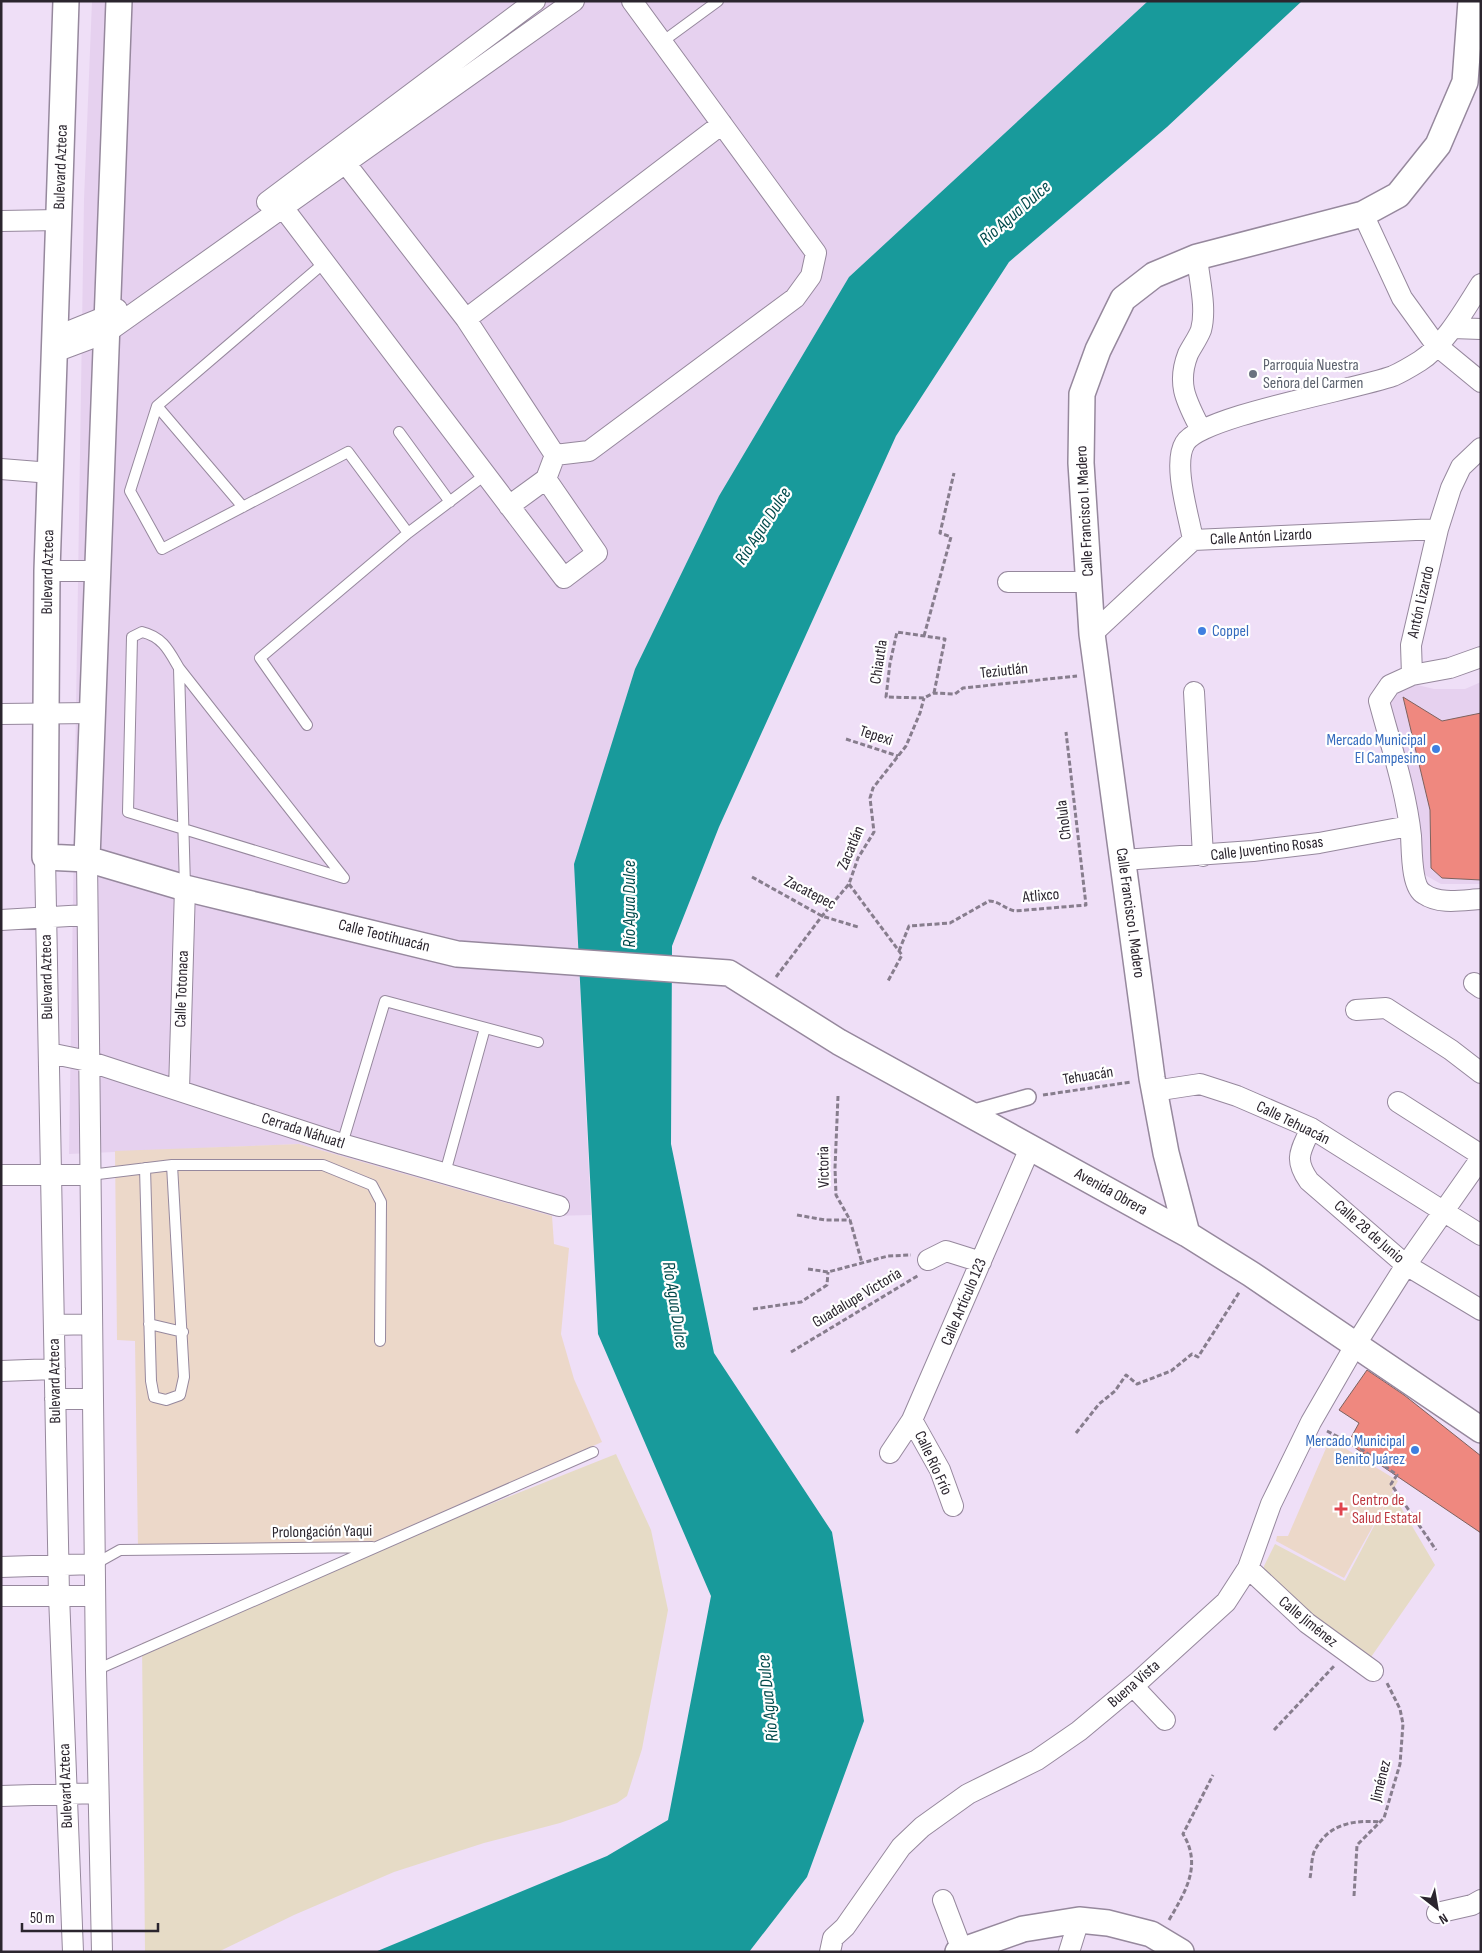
<svg xmlns="http://www.w3.org/2000/svg" width="1482" height="1953" viewBox="0 0 1482 1953" font-family="'Sofia Sans Condensed',sans-serif">
	<style>
		.built { fill: #e6d1ef }
		.education { fill: #e6dbc6 }
		.medical { fill: #ecd8c9 }
		.water { fill: #189a9b }
		.building { fill: #ef887f; stroke: #7d625f }
		.lines { fill: none; stroke-linecap: round; stroke-linejoin: round }
		.service-casing { stroke: #96889d; stroke-width: 12 }
		.pedestrian-casing { stroke: #96889d; stroke-width: 18 }
		.minor-casing { stroke: #96889d; stroke-width: 22 }
		.tertiary-casing { stroke: #96889d; stroke-width: 28 }
		.path { stroke: #877d8d; stroke-width: 3; stroke-dasharray: 5 2.5; stroke-linecap: butt }
		.service { stroke: #fff; stroke-width: 10 }
		.pedestrian { stroke: #fff; stroke-width: 15 }
		.minor { stroke: #fff; stroke-width: 20 }
		.tertiary { stroke: #fff; stroke-width: 25 }
		.worship-dot { fill: #6b7280; stroke: #fff; stroke-width: 2 }
		.shop-dot { fill: #3f7fe0; stroke: #fff; stroke-width: 2 }
		.health-dot { fill: #e0444e; stroke: #fff; stroke-width: 2 }
		.labels { text-anchor: middle; dominant-baseline: central; stroke-width: 4.5; stroke-linejoin: round; paint-order: stroke }
		.street-label { font-size: 16px; fill: #2b252e; stroke: #fff }
		.worship-label { font-size: 16px; fill: #5b616d; stroke: #fff; text-anchor: start }
		.shop-label { font-size: 16px; fill: #366cbe; stroke: #fff; text-anchor: end }
		.health-label { font-size: 16px; fill: #be3a42; stroke: #fff; text-anchor: start }
		.water-label { font-size: 18px; font-style: italic; fill: #014a4b; stroke: #fff }
	</style>
	<rect width="100%" height="100%" fill="#efdff7"/>
	<path class="built" d="M92 1H1148L849 277 574 864 591 1215 552 1216 299 1144 69 1154 84 200Z
		M1405 682 1434 689H1465L1481 682V884H1441L1418 871 1373 709Z"/>
	<path class="education" d="M616 1454 651 1530 668 1610 642 1749 627 1796 617 1803 560 1823 484 1843 394 1872 294 1915 218 1952H145L142 1643Z
		M1392 1492 1435 1565 1369 1660 1265 1578 1264 1566 1275 1544 1345 1581Z"/>
	<path class="medical" d="M299 1144 552 1216 554 1244 569 1248 561 1334 574 1379 602 1442 365 1548 138 1549 135 1341 117 1340 115 1151Z
		M1330 1439 1398 1481 1344 1578 1276 1541 1277 1536H1288Z"/>
	<path class="water" d="M1148 1H1302L1167 127 1009 262 896 436 719 827 672 946 671 1144 714 1353 832 1532 864 1721 807 1877 749 1952H375L607 1856 668 1820 711 1596 598 1334 574 864 635 669 719 496 849 277Z"/>
	<path class="building" d="M1403 697 1442 721 1481 713V880L1442 878 1431 868 1430 810Z
		M1367 1370 1404 1395 1481 1456V1533L1348 1443 1359 1423 1339 1410Z"/>
	<g class="lines">
		<g class="service-casing">
			<path id="service" d="M662 42 718 1
				M324 263 157 406 130 491 162 549 348 452 408 533 485 475
				M157 406 243 507
				M399 432 450 502
				M142 632C163 637 169 651 179 668L344 878 128 812 132 637Z
				M179 668 185 887
				M307 725 260 658 408 533
				M342 1144 385 1001 538 1042
				M145 1168 151 1381 154 1397 166 1400 180 1395 184 1377 172 1165
				M445 1173 485 1028
				M90 1175 172 1165H323L372 1185 381 1202 380 1341
				M149 1324 183 1332
				M95 1564 120 1550 372 1547
				M96 1670 593 1452"/>
		</g>
		<g class="pedestrian-casing">
			<path id="pedestrian" d="M967 1114 1028 1097"/>
		</g>
		<g class="minor-casing">
			<path id="minor" d="M275 197 564 578 597 553 546 479 555 455 466 319 336 151
				M267 202 535 1
				M1363 214 1402 298 1436 345 1481 382
				M1 221 59 220
				M1197 257C1199 279 1207 308 1201 330 1198 338 1192 346 1188 354 1176 385 1187 402 1201 430
				M466 319 722 124
				M1453 328 1481 329
				M55 337 107 316 117 309
				M55 352 106 333 574 1
				M555 455 589 451 795 298 811 276 816 253 632 1
				M1 469 51 473
				M509 506 546 479
				M1193 540C1189 516 1172 464 1185 443 1200 416 1358 389 1393 376 1402 372 1412 366 1420 361 1445 345 1465 309 1481 284
				M47 571H98
				M1008 582H1088
				M1092 634 1193 540 1438 529
				M1481 657 1450 668 1412 675 1390 685 1379 701C1391 746 1406 790 1411 836 1412 850 1411 887 1424 894 1440 905 1463 900 1481 899
				M1412 675 1411 645 1438 529 1451 488 1461 467 1481 448
				M1194 692 1203 856
				M1 714 92 713
				M45 857 59 1595 73 1952
				M87 859 96 1670 102 1952
				M1123 860 1253 851 1319 843 1409 826
				M1 920 86 915
				M1474 983 1481 988
				M1356 1010 1386 1008 1451 1050 1481 1073
				M49 1053 88 1061 342 1144 559 1206
				M179 1090 185 888
				M1154 1091 1200 1084 1237 1096 1311 1128 1481 1235
				M1398 1102 1481 1155
				M1311 1128C1301 1151 1293 1158 1309 1181L1406 1265 1481 1310
				M1 1175H90
				M928 1260 946 1251 981 1262
				M54 1325 92 1324
				M1 1371 55 1369
				M55 1399H93
				M912 1420 940 1470 953 1506
				M890 1453 912 1420 1030 1148
				M1 1567 95 1564
				M1248 1568 1307 1623 1373 1671
				M1 1596H95
				M1133 1686 1165 1720
				M1 1796 98 1793
				M943 1900 962 1950
				M1437 1913 1472 1905 1481 1900
				M830 1952 833 1938 845 1927 901 1847 922 1827 968 1794 1037 1760 1079 1731 1139 1681 1226 1602 1248 1568 1271 1504 1311 1422 1356 1344 1406 1265 1481 1158
				M1069 1952 1079 1920"/>
		</g>
		<g class="tertiary-casing">
			<path id="tertiary" d="M66 1 47 571 45 857 87 859 185 888 457 954 729 973 839 1042 1187 1234 1251 1274 1481 1430
				M87 859 119 1
				M1187 1234 1166 1153 1152 1078 1092 634 1081 463 1082 394 1098 350 1123 299 1154 275 1197 257 1363 214 1398 195 1438 145 1465 82 1471 1
				M958 1952 1023 1929 1079 1920 1108 1923 1151 1934 1181 1952"/>
		</g>
		<path class="path" d="M924 636 951 537 940 533 954 473
			M934 693 945 639 897 632 890 663 886 697 924 698 934 693 955 694 963 688 1077 676
			M846 739 898 756
			M752 877 822 916 858 927
			M849 884 902 955 888 981
			M899 951 909 926 950 923 989 901C999 901 1005 909 1015 911L1086 905 1066 732
			M776 977 822 916 849 884 858 858 874 832 870 798 873 788 906 746 920 713 924 698
			M1043 1095 1131 1082
			M838 1096 835 1168 836 1195 850 1220 862 1263
			M797 1215 825 1220H850
			M808 1269 828 1272 888 1256 911 1255
			M753 1309 801 1302 827 1285 828 1272
			M791 1352 919 1275
			M1327 1431 1361 1449 1397 1475 1391 1484 1436 1550
			M1076 1433 1099 1404 1115 1391 1126 1375 1137 1384 1171 1371 1192 1354 1198 1357 1240 1291
			M1274 1730 1335 1665
			M1310 1878C1312 1869 1311 1855 1316 1848 1330 1823 1355 1820 1380 1822
			M1354 1896 1357 1845 1384 1818 1400 1764 1403 1724 1400 1709 1387 1683
			M1169 1920C1186 1891 1202 1865 1183 1834L1213 1775"/>
		<use href="#service" class="service"/>
		<use href="#pedestrian" class="pedestrian"/>
		<use href="#minor" class="minor"/>
		<use href="#tertiary" class="tertiary"/>
	</g>
	<circle class="worship-dot" cx="1253" cy="374" r="5"/>
	<g class="shop-dot">
		<circle cx="1202" cy="631" r="5"/>
		<circle cx="1436" cy="749" r="5"/>
		<circle cx="1415" cy="1450" r="5"/>
	</g>
	<path class="health-dot" d="M1338.5 1501.5h5v5h5v5h-5v5h-5v-5h-5v-5h5z"/>
	<g class="labels">
		<g class="street-label">
			<text transform="translate(61 167) rotate(-88)">Bulevard Azteca</text>
			<text transform="translate(1085 511) rotate(-93)">Calle Francisco I. Madero</text>
			<text transform="translate(1261 537) rotate(-3)">Calle Antón Lizardo</text>
			<text transform="translate(48 572) rotate(-89)">Bulevard Azteca</text>
			<text transform="translate(1421 602) rotate(-77)">Antón Lizardo</text>
			<text transform="translate(879 662) rotate(-81)">Chiautla</text>
			<text transform="translate(1004 671) rotate(-6)">Teziutlán</text>
			<text transform="translate(876 736) rotate(18)">Tepexi</text>
			<text transform="translate(1064 820) rotate(-97)">Cholula</text>
			<text transform="translate(851 848) rotate(-67)">Zacatlán</text>
			<text transform="translate(1267 849) rotate(-7)">Calle Juventino Rosas</text>
			<text transform="translate(810 893) rotate(27)">Zacatepec</text>
			<text transform="translate(1041 896) rotate(-5)">Atlixco</text>
			<text transform="translate(1130 913) rotate(82)">Calle Francisco I. Madero</text>
			<text transform="translate(384 936) rotate(14)">Calle Teotihuacán</text>
			<text transform="translate(47 977) rotate(-91)">Bulevard Azteca</text>
			<text transform="translate(182 989) rotate(-88)">Calle Totonaca</text>
			<text transform="translate(1088 1076) rotate(-9)">Tehuacán</text>
			<text transform="translate(1293 1123) rotate(26)">Calle Tehuacán</text>
			<text transform="translate(303 1131) rotate(18)">Cerrada Náhuatl</text>
			<text transform="translate(824 1167) rotate(-91)">Victoria</text>
			<text transform="translate(1111 1192) rotate(29)">Avenida Obrera</text>
			<text transform="translate(1369 1232) rotate(41)">Calle 28 de Junio</text>
			<text transform="translate(857 1298) rotate(-31)">Guadalupe Victoria</text>
			<text transform="translate(964 1302) rotate(-67)">Calle Artículo 123</text>
			<text transform="translate(55 1381) rotate(-91)">Bulevard Azteca</text>
			<text transform="translate(933 1463) rotate(65)">Calle Río Frío</text>
			<text transform="translate(322 1532) rotate(-1)">Prolongación Yaqui</text>
			<text transform="translate(1308 1622) rotate(39)">Calle Jiménez</text>
			<text transform="translate(1134 1684) rotate(-41)">Buena Vista</text>
			<text transform="translate(1381 1781) rotate(-76)">Jiménez</text>
			<text transform="translate(66 1786) rotate(-92)">Bulevard Azteca</text>
		</g>
		<g class="worship-label">
			<text x="1263" y="365">Parroquia Nuestra<tspan x="1263" dy="18">Señora del Carmen</tspan></text>
		</g>
		<g class="shop-label">
			<text x="1212" y="631" text-anchor="start">Coppel</text>
			<text x="1426" y="740">Mercado Municipal<tspan x="1426" dy="18">El Campesino</tspan></text>
			<text x="1405" y="1441">Mercado Municipal<tspan x="1405" dy="18">Benito Juárez</tspan></text>
		</g>
		<g class="health-label">
			<text x="1352" y="1500">Centro de<tspan x="1352" dy="18">Salud Estatal</tspan></text>
		</g>
		<g class="water-label">
			<text transform="translate(1015 213) rotate(-41)">Río Agua Dulce</text>
			<text transform="translate(763 526) rotate(-57)">Río Agua Dulce</text>
			<text transform="translate(629 904) rotate(-90)">Río Agua Dulce</text>
			<text transform="translate(675 1305) rotate(81)">Río Agua Dulce</text>
			<text transform="translate(768 1698) rotate(-96)">Río Agua Dulce</text>
		</g>
	</g>
	<rect width="1482" height="1953" fill="none" stroke="#2b252e" stroke-width="5"/>
	<g transform="translate(1437 1908) rotate(149)" stroke="#ffffff" stroke-width="4" paint-order="stroke">
	<path d="M0-4L9 19L0 12L-9 19Z" fill="#2b252e"/>
	<text y="-8" font-size="14" font-weight="bold" text-anchor="middle" fill="#2b252e">N</text>
	</g>
	<path d="M22 1923v8h136v-8" fill="none" stroke="#2b252e" stroke-width="2.5"/>
	<text x="30" y="1923" font-size="15" fill="#2b252e" stroke="#ffffff" stroke-width="4" paint-order="stroke">50 m</text>
</svg>
